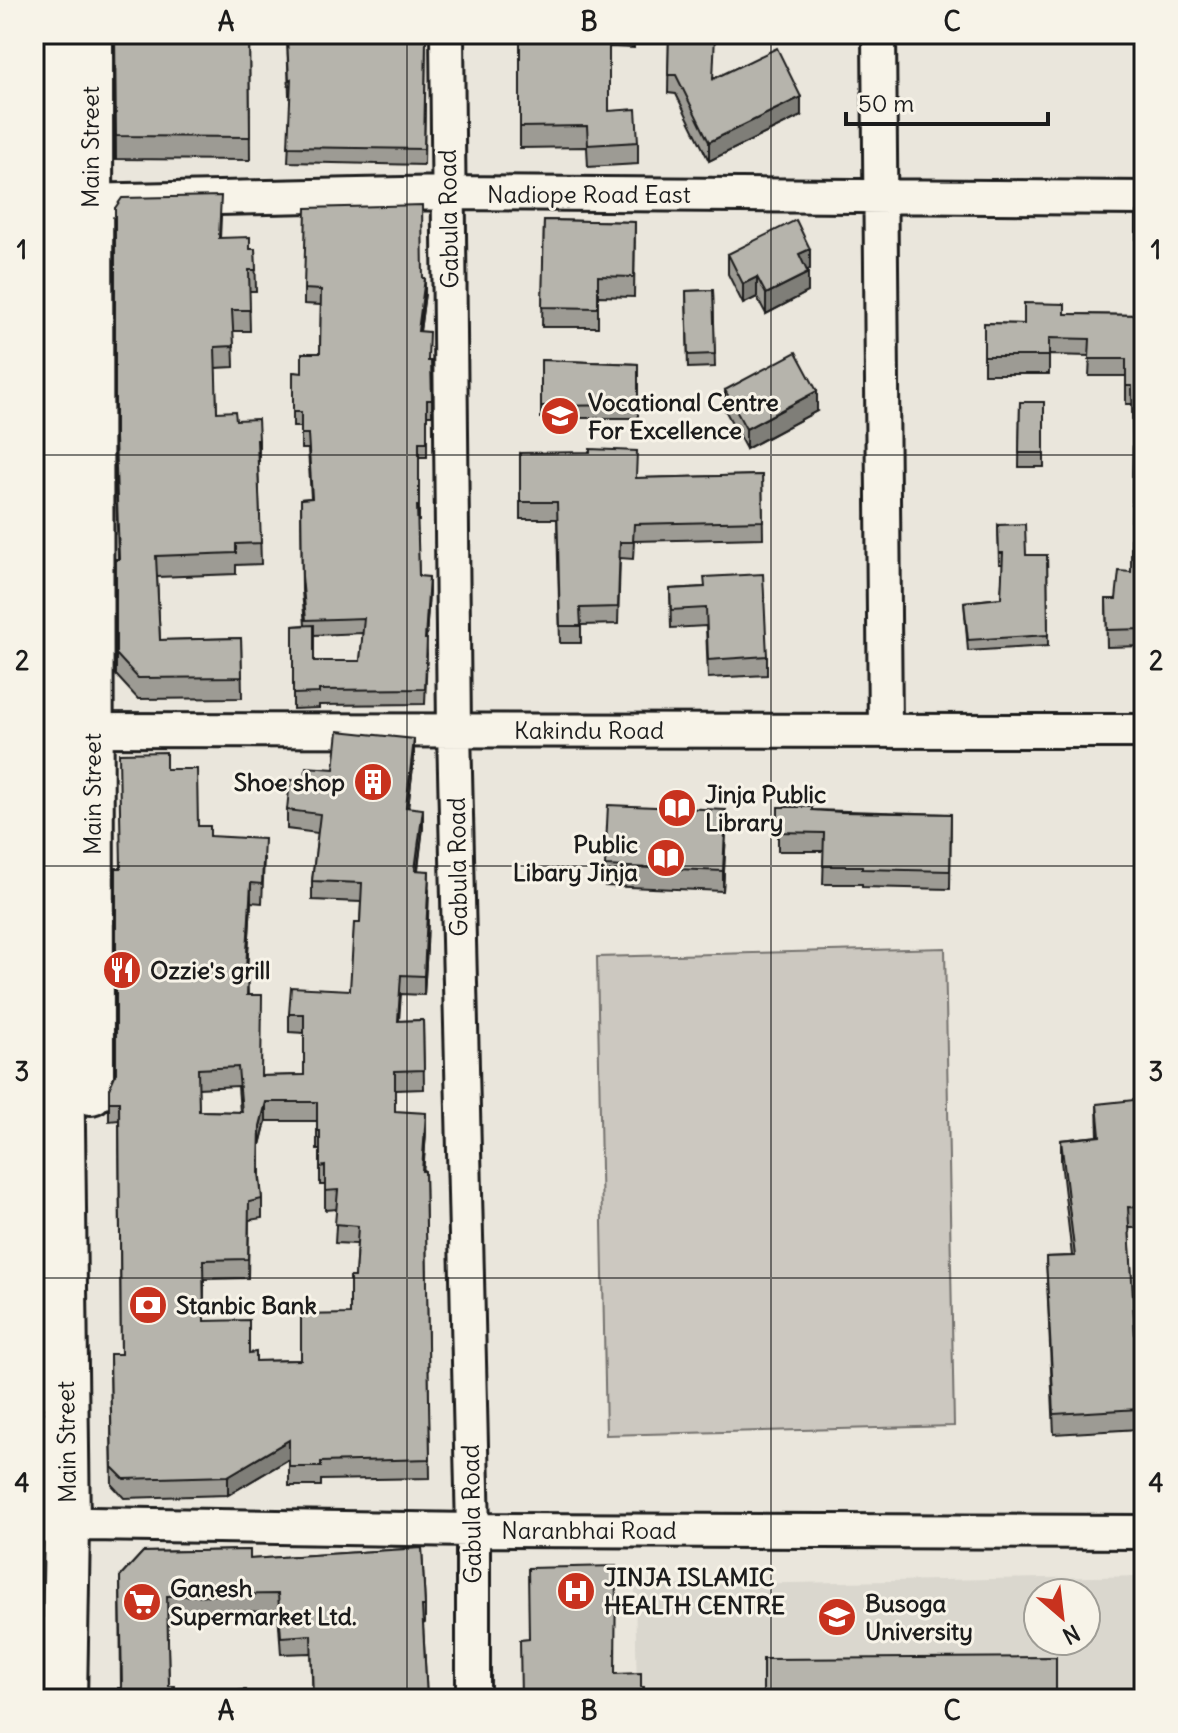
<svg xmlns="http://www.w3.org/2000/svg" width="1178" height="1733" viewBox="0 0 1178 1733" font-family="Delius,sans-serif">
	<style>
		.built { fill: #dad7ce; fill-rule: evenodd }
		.green { fill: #ccc8c0; stroke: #74726e; stroke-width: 2 }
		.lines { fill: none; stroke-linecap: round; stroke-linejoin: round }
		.street-casing { stroke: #1c1c1c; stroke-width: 38 }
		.secondary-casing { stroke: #1c1c1c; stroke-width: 50 }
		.street { stroke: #f7f3e8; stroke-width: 32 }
		.secondary { stroke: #f7f3e8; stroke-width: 44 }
		.wall { fill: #9d9b94; stroke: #1c1c1c; stroke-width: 2; fill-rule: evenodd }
		.shaded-wall { fill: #7f7e78; stroke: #1c1c1c; stroke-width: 2 }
		.building { fill: #b6b4ac; stroke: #1c1c1c; stroke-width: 2; fill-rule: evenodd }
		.grid { fill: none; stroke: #1c1c1c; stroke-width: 2; stroke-opacity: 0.55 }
		.labels { text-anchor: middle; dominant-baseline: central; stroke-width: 6; stroke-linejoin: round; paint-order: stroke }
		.street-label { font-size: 24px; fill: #1c1c1c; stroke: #f7f3e8 }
		.poi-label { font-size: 24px; font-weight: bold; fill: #1c1c1c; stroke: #f7f3e8; text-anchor: start }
		.neatline { fill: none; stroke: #1c1c1c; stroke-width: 3 }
		.grid-label { font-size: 26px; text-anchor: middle; font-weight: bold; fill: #1c1c1c }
	</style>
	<rect width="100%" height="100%" fill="#eae6dc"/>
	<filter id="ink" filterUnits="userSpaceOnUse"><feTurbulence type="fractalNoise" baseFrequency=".0125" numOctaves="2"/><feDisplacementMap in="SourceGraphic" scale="16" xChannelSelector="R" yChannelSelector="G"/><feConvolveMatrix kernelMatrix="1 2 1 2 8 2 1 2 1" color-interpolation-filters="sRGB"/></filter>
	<g filter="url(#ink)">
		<path class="built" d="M1144 1576V1699H637L635 1586ZM1038 1593H1086V1641H1038Z"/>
		<path class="green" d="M945 948 954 1426 606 1435 597 957Z"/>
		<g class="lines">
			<g class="street-casing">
				<path id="street" d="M447 34 454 730 473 1530V1699
					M879 34 885 730
					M34 202 448 193 1144 198
					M34 730 1144 731
					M34 1527 90 1524 473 1530 1144 1532"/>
			</g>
			<g class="secondary-casing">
				<path id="secondary" d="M58 34 57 730 67 1526 64 1699
					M90 34 91 1092"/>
			</g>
			<use href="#street" class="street"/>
			<use href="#secondary" class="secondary"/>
		</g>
		<path class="wall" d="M115 34H249L250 160 116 159Z
			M520 34H634V48L609 47V111L638 142V164L588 167 587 147 520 148Z
			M669 34 714 79 801 116 709 161 676 94 668 93Z
			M998 34H1020L998 37Z
			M287 36 426 38 424 165 288 162 291 95H289Z
			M115 208 221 217 220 238 250 249H255L256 291H249L250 331H233L234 367 215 368 217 412 236 420 259 440V461H258L261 564 236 565V574L157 577 160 640 241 638 242 698 138 699 116 675V559H118L115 459Z
			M1136 212H1144V261H1136Z
			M544 220 635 222 634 297 598 296V327H542Z
			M728 254 810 269 807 270 808 292 766 314 757 297 743 304 728 274Z
			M423 278 425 293 420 331 428 361 432 400V415H427V457H419V521H417L419 576 429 591 426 639 427 654 425 704 319 705V708L293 709V626L305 625 302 591 301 499 311 498 308 449H301V427H293V372L302 373 320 353 321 305 304 304V289ZM363 633 360 661H314V635Z
			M713 290 715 367 688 368 686 291Z
			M1065 314 1144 315V646L1107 647 1106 599H1116L1131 572 1133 446 1132 404H1126V376H1089L1090 356 1049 355V374H984V323L1024 324Z
			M541 360 638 364V418H541Z
			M725 390 817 411 746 449 725 410Z
			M1020 402H1044V467H1019Z
			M520 453 637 478 762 475 763 538 634 541 633 559 620 558 618 624 581 625V643H560L557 519H520Z
			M998 525 1026 555H1047L1048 646 968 651 964 602 1001 598 1003 564H999Z
			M704 587 767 656V675L708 678 706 626 671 628 670 589Z
			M414 758 408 807 423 827 418 870 429 890 427 946 424 995 401 994 399 1021 423 1020 424 1089 395 1090V1111L426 1132 423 1171H425L430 1478 321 1480V1486H289V1459L228 1495 124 1498 112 1485 110 1354H121L119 1120 109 1121V1089L116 1073 166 769 198 826 210 836 264 858 262 903 251 902 247 969 248 995 261 1076 304 1075V1033L289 1032V1014L350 990 360 923 361 902 312 900V881L318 833 287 829V810L305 782 334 769ZM238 1086 240 1112 199 1111 198 1088ZM266 1121H317V1150H320V1185H325V1210L337 1209 335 1243 357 1244 355 1277 350 1314 301 1360 256 1361 249 1353 204 1321V1279L248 1278 249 1220 262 1218V1199L260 1177V1145Z
			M778 807 812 810 951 814 950 889 862 887V884H823L824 851H778Z
			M726 830 723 891 605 886V866Z
			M34 987H35L38 1221H34Z
			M1097 1104 1144 1105V1228H1129L1139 1409V1429L1054 1434 1046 1257 1072 1256 1061 1161V1140L1098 1136Z
			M422 1548 425 1606V1623L423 1624 427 1699H313L311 1653 281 1654 278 1611 167 1614 169 1686H175V1698L246 1690 247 1693 269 1695V1699H118V1688H121L120 1577 143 1552 250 1550V1559Z"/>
		<path class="shaded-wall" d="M801 97V116L709 161V142Z
			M810 249V269L799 274V254Z
			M808 273V292L766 314V294Z
			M757 277V297L743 304V284Z
			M425 278V293L418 346V331Z
			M817 391V411L746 449V429Z
			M429 577V591L425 654V639Z
			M414 739V758L406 826V807Z
			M423 809V827L415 889V870Z
			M726 810V830L723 891V871Z
			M429 871 427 946 424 995V976Z
			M251 883V902L246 988V969Z
			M266 1102V1121L260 1145V1126Z
			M426 1113V1132L422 1190V1171Z
			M289 1440V1459L228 1495V1476Z
			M42 1477V1500L34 1505V1482Z"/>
		<path class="building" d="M115 34H249L250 137 116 136Z
			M313 34H423V38H426L424 149 288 147 291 79 289 80 287 36Z
			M520 34H609V111L636 109 638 142 588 145 587 126 520 127Z
			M669 34 715 35 713 79 777 48 801 97 709 142 676 75H668Z
			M221 196 219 238 250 237V249H255L256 270H249L250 310H232L234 346 215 347 217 412 235 411 236 420 258 419 259 440H257L261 543 236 544V553L156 556 160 640 241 638 242 677 138 678 116 654V559H119L115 438V208L122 198Z
			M422 205 423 278H425L418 331 429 332 428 361H431L432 400H427V442H419V506H417L419 576 429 577 425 639H427L425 689 319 690V693L293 694V626L314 625V661H360L364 618 306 620 302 576 301 499 312 498 308 434H301V412H293V372L302 373V353H320L321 290 304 289 306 208Z
			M1136 212H1144V247H1136Z
			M544 220 635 222 634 277 598 276V308L542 307Z
			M796 220 810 249 799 254 808 273 766 294 757 277 743 284 728 254Z
			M713 290 715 354 688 355 686 291Z
			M1024 303 1065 304V314L1144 315V629L1107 630 1106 599H1116L1119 571 1131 572 1133 436 1132 386H1126V359H1089L1090 339 1049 338V356H984V323L1024 324Z
			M796 352 817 391 746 429 725 390Z
			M541 360 638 364V405L541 406Z
			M1020 402H1044V453H1019Z
			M590 449 637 451 636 478 762 475 763 521 634 524 633 542H620L618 607 580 608 581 626H560L557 502H520V453L590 452Z
			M1025 524 1026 555H1047L1048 635 968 640 964 602 1001 598 1003 553H999L998 525Z
			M763 574 767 656 708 660 706 608 671 610 670 589 705 587 704 577Z
			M338 731 414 739 406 807 423 809 415 870 429 871 424 976 401 975 398 1021 423 1020 424 1070 395 1071V1111L426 1113 422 1171H425L430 1459 321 1462V1467H289V1440L228 1476 124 1479 112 1467 110 1354H121L119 1102H109V1089L116 1073V868H121L119 753 166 752V769H197L198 826H210V836L264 839 262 884 251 883 246 969H248L247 995H262L261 1076 304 1075V1014H289L291 987 350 990 354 923H360L362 883 312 881 320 814 287 810 290 780 305 782 306 767 334 769ZM238 1067 242 1112 199 1111 198 1069ZM266 1102H317V1131H320V1167L325 1166V1191L338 1190 335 1224 358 1226 355 1277H350V1314L301 1315V1360L256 1361V1352L249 1353V1320L204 1321 203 1260 248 1259 249 1202 262 1199 259 1173 260 1126Z
			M608 805 726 810 723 871 605 866Z
			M778 807H812V810L842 812 951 814 950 871 862 869V866H823L824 833 778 832Z
			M34 987H35L38 1203H34Z
			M1143 1099 1144 1208 1128 1207 1139 1409 1054 1414 1046 1257 1075 1256 1061 1140 1100 1136 1097 1104Z
			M34 1360H40L42 1477 34 1482Z
			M422 1548 425 1606H422L427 1699H313L311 1635 281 1637 278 1594 167 1596 169 1686H175V1698L246 1690 247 1693 269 1695V1699H118V1688H122L120 1577 143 1552 250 1550V1559Z
			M616 1566 615 1674 641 1673V1687H644V1699H521L520 1640 529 1639 528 1568Z
			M1056 1657V1699H763V1659Z"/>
	</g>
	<path class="grid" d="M407 34V1699M771 34V1699M34 455H1144M34 866H1144M34 1278H1144"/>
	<defs>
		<g id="school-disc" transform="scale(2)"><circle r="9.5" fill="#c8321e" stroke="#f7f3e8"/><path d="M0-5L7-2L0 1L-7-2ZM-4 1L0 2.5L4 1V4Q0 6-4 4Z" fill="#fff"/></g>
		<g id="building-disc" transform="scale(2)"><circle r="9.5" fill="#c8321e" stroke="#f7f3e8"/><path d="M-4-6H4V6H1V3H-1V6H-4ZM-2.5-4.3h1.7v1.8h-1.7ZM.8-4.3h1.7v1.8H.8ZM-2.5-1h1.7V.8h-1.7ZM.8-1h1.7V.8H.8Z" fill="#fff"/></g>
		<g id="library-disc" transform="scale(2)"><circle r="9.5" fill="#c8321e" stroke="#f7f3e8"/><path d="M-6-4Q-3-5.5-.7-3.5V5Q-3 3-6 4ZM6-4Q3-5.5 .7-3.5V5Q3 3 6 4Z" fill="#fff"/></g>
		<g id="restaurant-disc" transform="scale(2)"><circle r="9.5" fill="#c8321e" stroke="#f7f3e8"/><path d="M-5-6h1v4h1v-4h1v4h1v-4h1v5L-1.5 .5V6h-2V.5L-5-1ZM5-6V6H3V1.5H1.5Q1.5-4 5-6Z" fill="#fff"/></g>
		<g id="bank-disc" transform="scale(2)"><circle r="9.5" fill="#c8321e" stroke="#f7f3e8"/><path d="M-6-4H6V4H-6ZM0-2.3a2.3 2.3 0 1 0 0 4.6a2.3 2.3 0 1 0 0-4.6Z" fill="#fff"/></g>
		<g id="hospital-disc" transform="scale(2)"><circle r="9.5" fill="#c8321e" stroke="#f7f3e8"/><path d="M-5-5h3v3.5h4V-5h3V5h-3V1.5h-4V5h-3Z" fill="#fff"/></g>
		<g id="supermarket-disc" transform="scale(2)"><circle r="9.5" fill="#c8321e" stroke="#f7f3e8"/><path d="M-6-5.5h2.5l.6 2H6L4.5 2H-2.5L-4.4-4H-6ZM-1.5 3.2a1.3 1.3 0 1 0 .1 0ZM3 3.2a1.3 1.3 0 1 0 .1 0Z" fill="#fff"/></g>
	</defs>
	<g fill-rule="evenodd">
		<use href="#school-disc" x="560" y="416"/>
		<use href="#building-disc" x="373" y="782"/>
		<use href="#library-disc" x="677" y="808"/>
		<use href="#library-disc" x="666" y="858"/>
		<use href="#restaurant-disc" x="122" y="970"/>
		<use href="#bank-disc" x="148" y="1305"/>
		<use href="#hospital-disc" x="576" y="1591"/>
		<use href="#supermarket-disc" x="142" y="1602"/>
		<use href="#school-disc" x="837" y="1617"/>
	</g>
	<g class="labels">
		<g class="street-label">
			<text transform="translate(90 147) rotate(-90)">Main Street</text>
			<text x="589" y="194">Nadiope Road East</text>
			<text transform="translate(448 219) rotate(-91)">Gabula Road</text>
			<text x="589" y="730">Kakindu Road</text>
			<text transform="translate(92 794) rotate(-90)">Main Street</text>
			<text transform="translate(457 867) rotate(-91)">Gabula Road</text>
			<text transform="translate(66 1442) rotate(-91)">Main Street</text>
			<text transform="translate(471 1514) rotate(-91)">Gabula Road</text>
			<text x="589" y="1530">Naranbhai Road</text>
		</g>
		<g class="poi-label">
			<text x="588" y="402">Vocational Centre<tspan x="588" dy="28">For Excellence</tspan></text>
			<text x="345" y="782" text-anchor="end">Shoe shop</text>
			<text x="705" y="794">Jinja Public<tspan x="705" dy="28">Library</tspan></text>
			<text x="638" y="844" text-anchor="end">Public<tspan x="638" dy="28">Libary Jinja</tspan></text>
			<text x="150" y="970">Ozzie's grill</text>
			<text x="176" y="1305">Stanbic Bank</text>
			<text x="604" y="1577">JINJA ISLAMIC<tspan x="604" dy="28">HEALTH CENTRE</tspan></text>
			<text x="170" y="1588">Ganesh<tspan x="170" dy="28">Supermarket Ltd.</tspan></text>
			<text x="865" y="1603">Busoga<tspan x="865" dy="28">University</tspan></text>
		</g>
	</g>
	<rect width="1178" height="1733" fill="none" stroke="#f7f3e8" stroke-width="88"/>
	<g transform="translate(1062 1617) rotate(152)"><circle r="38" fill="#f7f3e8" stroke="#9f9d96" stroke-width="2"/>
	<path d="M0-6L14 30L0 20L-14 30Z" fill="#c8321e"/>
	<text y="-12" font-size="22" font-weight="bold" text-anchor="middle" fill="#1c1c1c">N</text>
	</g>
	<path d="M846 112v12h202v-12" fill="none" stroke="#1c1c1c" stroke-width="4"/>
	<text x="858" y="112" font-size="24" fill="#1c1c1c" stroke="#f7f3e8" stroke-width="6" paint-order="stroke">50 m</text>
	<rect x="44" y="44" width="1090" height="1645" class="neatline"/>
	<g class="grid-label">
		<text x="226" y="31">A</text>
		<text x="589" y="31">B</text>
		<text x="952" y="31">C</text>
		<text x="22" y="259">1</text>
		<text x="1156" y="259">1</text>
		<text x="22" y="670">2</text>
		<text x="1156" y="670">2</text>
		<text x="22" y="1081">3</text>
		<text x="1156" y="1081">3</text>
		<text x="22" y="1492">4</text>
		<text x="1156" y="1492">4</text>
		<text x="226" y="1720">A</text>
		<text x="589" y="1720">B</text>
		<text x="952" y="1720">C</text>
	</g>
</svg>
